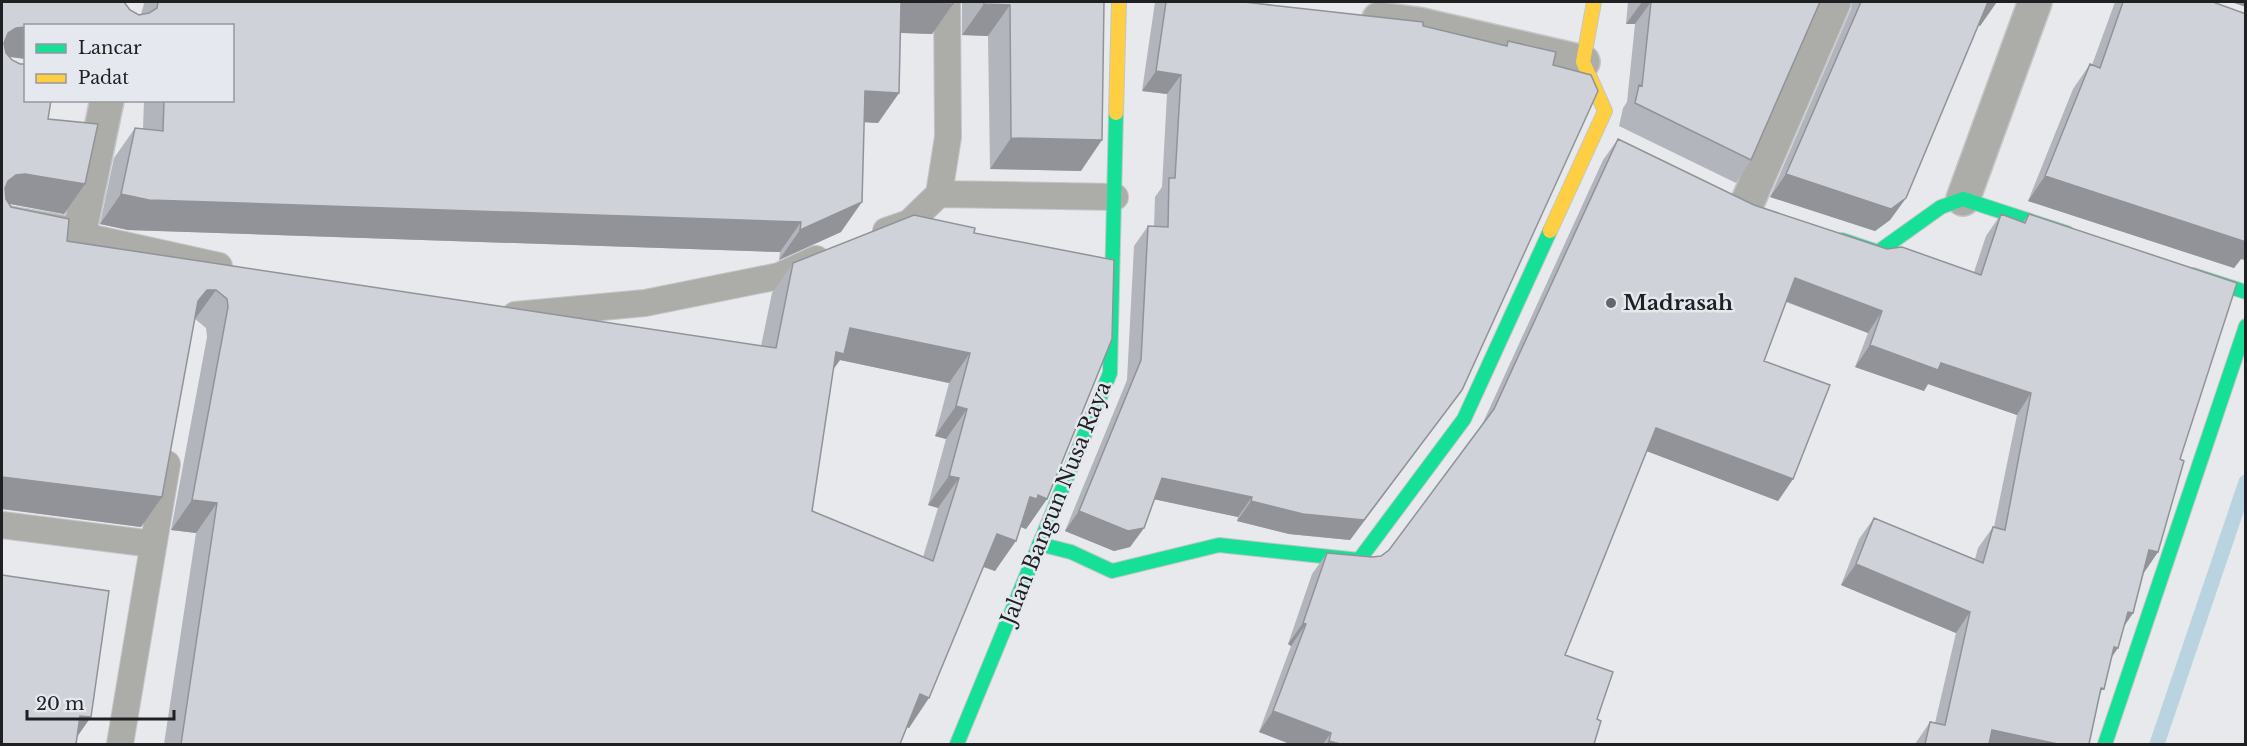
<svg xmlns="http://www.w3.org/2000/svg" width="2247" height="746" viewBox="0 0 2247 746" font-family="'Libre Baskerville',serif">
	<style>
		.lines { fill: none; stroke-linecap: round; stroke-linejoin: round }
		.stream { stroke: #bad3e0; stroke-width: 15 }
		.lane-casing { stroke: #c4c5c7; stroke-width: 28 }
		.street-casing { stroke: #c4c5c7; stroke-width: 36 }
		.fast-casing { stroke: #c4c5c7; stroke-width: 16 }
		.slow-casing { stroke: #c4c5c7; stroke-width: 16 }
		.lane { stroke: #acaca9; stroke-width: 26 }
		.street { stroke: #acaca9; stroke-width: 33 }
		.fast { stroke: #16e098; stroke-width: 14 }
		.slow { stroke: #ffcf43; stroke-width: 14 }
		.wall { fill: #b2b5bb; fill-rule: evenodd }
		.shaded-wall { fill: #919398 }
		.building { fill: #cfd2d9; stroke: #919398; stroke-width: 1.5; fill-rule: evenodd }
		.poi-dot { fill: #656669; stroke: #e5e8ee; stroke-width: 2 }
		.labels { text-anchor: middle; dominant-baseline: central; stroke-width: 5; stroke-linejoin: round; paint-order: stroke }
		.poi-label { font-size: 21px; font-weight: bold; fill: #1f2022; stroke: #e5e8ee; text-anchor: start }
		.street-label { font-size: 21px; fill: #1f2022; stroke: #e5e8ee }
	</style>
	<rect width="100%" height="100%" fill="#e7e9ec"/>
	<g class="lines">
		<path class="stream" d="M2157 744 2246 482"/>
		<g class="lane-casing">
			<path id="lane" d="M939 194 1115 197
				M886 231 909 223 939 194 948 137 947 2
				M79 235 219 266
				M515 315 645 303 779 276 816 259
				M2 525 153 544
				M120 744 167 464"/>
		</g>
		<g class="street-casing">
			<path id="street" d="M1379 19 1418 24 1583 62
				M1963 199 2035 2
				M1745 208 1834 2
				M2 222 79 235 107 100"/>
		</g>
		<g class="fast-casing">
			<path id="fast" d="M1842 240 1878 252 1941 207 1963 199 2067 233
				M2193 275 2246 292
				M1039 544 1071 552 1112 571 1219 545 1359 560 1464 419 1550 231
				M957 744 1110 373 1116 113
				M2105 744 2246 326"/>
		</g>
		<g class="slow-casing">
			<path id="slow" d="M1116 113 1119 2
				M1550 231 1605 111 1583 62 1594 2"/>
		</g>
		<use href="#lane" class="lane"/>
		<use href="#street" class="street"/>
		<use href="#fast" class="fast"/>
		<use href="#slow" class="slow"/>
	</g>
	<path class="wall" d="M2 2 130 10 139 15 141 14 144 4 143 2H953L932 34 900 33 899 93 878 123 864 122 841 232 779 260 780 252 128 230 100 224 114 158 135 128 143 129 144 100H232V26H26V59L9 57 48 119 85 184 64 214 10 204 11 207 67 241 761 346 772 293 793 263 974 233 1047 499 1026 529 1021 527 995 571 983 567 909 728 907 727 900 744H164L196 533 171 530 207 337 206 328 195 319 141 527 2 509ZM840 360 949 383 935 436 946 439 928 505 938 508 923 557 812 511 833 369Z
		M962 2H1104L1081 171 990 169 988 36 962 35Z
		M1155 2H1244L1423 26 1506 45 1508 41 1462 390 1350 540 1289 534 1237 521 1238 517 1154 499 1144 528 1130 547 1114 551 1065 531 1127 380 1134 246 1148 226 1154 227 1155 197 1162 187 1167 94 1142 91Z
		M1626 2H1820L1751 160 1736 183 1619 126 1623 108 1627 102 1635 24H1626L1628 2Z
		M1852 2H1997L1980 26 1978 25 1906 198 1890 220 1875 231 1770 197 1851 9Z
		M2115 2H2213L2246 14V260L2241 259 2234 268 2028 201 2073 89 2090 64 2092 65Z
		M1618 139 1754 205 1887 249 1974 272 1986 236 2001 214 2023 222 2029 214 2180 459 2158 552 2144 572 2133 613 2123 628 2111 658 2100 696 2089 744H1915L1930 722 1935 723 1956 633 1841 585 1859 539 1874 518 1975 559 1978 548 1993 527H1994L2017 415 1928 384 1924 391 1855 367 1868 333 1786 302 1764 361 1793 479 1778 501 1647 451 1565 655 1597 719 1594 744H1290L1259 732 1291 646 1288 644 1312 574 1327 553 1372 557 1381 556 1389 550 1481 427 1603 160Z"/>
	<path class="shaded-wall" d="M1642 2H1651L1635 24H1626Z
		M1988 2 1996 3 1980 26 1973 23Z
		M2231 2H2246V7Z
		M901 3 953 4 932 34 880 32Z
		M984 4 1010 5 988 36 962 35Z
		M26 27V59L4 56 2 43 8 33 16 28Z
		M1156 71 1181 75 1167 94 1142 91Z
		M865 91 899 93 878 123 844 121Z
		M1011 138 1102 140 1081 171 990 169Z
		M25 174 85 184 64 214 5 203 2 190 8 181 16 175Z
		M1786 174 1906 198 1890 220 1875 231 1770 197Z
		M2045 176 2246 242V260L2241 259 2234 268 2028 201Z
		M121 194 801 222 780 252 128 230 100 224Z
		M862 202 841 232 779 260 800 230Z
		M1795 278 1882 311 1868 333 1780 299Z
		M207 290H216L195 319 186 320 198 301Z
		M850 328 970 353 949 383 840 360 823 384 815 382Z
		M1870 345 1941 363 2031 393 2017 415 1928 384 1924 391 1855 367Z
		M1462 390 1350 540 1289 534 1237 521 1251 501Z
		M956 406 967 409 946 439 935 436Z
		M1656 428 1793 479 1778 501 1641 449Z
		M949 476 959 478 938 508 928 505Z
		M2 477 162 497 141 527 2 509Z
		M1162 478 1252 497 1238 517 1148 498Z
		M1038 495 1047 499 1026 529 1018 526 1030 497Z
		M192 500 217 503 196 533 171 530Z
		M1079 511 1144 528 1130 547 1114 551 1065 531Z
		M997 534 1016 541 995 571 976 564Z
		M2149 550 2158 552 2143 574Z
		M1856 564 1970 612 1956 633 1841 585Z
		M2128 612 2133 613 2118 635Z
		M1303 623 1306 624 1291 646 1288 644Z
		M2114 647 2118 648 2103 670Z
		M920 694 929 698 909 728 899 724Z
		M1273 711 1331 733 1323 744H1290L1259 732Z
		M80 716 91 717 72 744Z
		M1992 730 2058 744H1983Z
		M1329 741 1340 744H1326Z"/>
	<path class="building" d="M2 2H124L130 10 139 15 149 13 157 8 158 2H953V4L901 3 899 93 865 91 862 202 800 230 801 222 149 200 121 194 135 128 163 131 164 100H232V26H26V27L16 28 8 33 4 43 6 53 12 60 20 64H26V100H51L48 119 98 124 85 184 25 174 16 175 8 181 5 188 6 199 11 207 69 219 67 241 776 348 793 263 914 215 975 228 974 233 1114 260 1112 339 1047 499 1038 495 1037 499 1030 497 1016 541 997 534 929 698 920 694 900 744H181L217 503 192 500 228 307 227 299 216 290H207L198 301 162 497 2 477ZM850 328 970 353 956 406 967 409 949 476 959 478 933 561 812 511 836 352 844 354Z
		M984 2H1104L1102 140 1011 138 1010 5 984 4Z
		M1166 2H1244L1423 22V26L1507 46 1508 41 1556 52 1553 65 1591 75 1598 91 1462 390 1364 520 1303 514 1251 501 1252 497 1162 478 1144 528 1128 531 1079 511 1141 360 1148 226 1168 227 1169 178H1175L1181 75 1156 71Z
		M1651 2H1820L1751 160 1635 103 1639 85 1642 86Z
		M1861 2H1988L1906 198 1891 209 1786 174Z
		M2123 2H2213L2246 14V242L2045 176 2090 64 2100 68Z
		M1618 139 1754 205 1887 249 1902 247 1981 275 2001 214 2025 223 2029 214 2237 283 2180 459 2184 461 2158 552 2149 550 2133 613 2128 612 2118 648 2114 647 2104 689 2101 688 2089 744H2058L1992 730 1989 744H1925L1930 722 1945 725 1970 612 1856 564 1874 518 1983 563 1993 527 2005 530 2031 393 1941 363 1938 370 1870 345 1882 311 1795 278 1764 361 1830 385 1793 479 1656 428 1565 655 1613 672 1597 719 1601 721 1594 744H1340L1329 741 1331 733 1273 711 1306 624 1303 623 1327 553 1372 557 1381 556 1389 550 1494 409Z
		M2 575 109 591 91 717 80 716 76 744H2Z"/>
	<circle class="poi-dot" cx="1611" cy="303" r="6"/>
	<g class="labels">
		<g class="poi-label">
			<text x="1623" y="303">Madrasah</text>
		</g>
		<g class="street-label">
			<text transform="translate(1056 503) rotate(-68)">Jalan Bangun Nusa Raya</text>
		</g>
	</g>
	<rect width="2247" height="746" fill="none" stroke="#1f2022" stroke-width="6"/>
	<rect x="24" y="24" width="210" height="78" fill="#e5e8ee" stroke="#96989c" stroke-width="1.5"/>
	<rect x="36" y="44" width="30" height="9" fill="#16e098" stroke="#96989c" stroke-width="1.5"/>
	<text x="78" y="54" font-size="18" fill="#1f2022">Lancar</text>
	<rect x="36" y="74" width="30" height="9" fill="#ffcf43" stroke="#96989c" stroke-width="1.5"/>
	<text x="78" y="84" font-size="18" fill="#1f2022">Padat</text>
	<path d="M27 710v9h147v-9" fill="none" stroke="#1f2022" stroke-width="3"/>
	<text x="36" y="710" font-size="18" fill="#1f2022" stroke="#e5e8ee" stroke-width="4.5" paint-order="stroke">20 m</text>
</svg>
